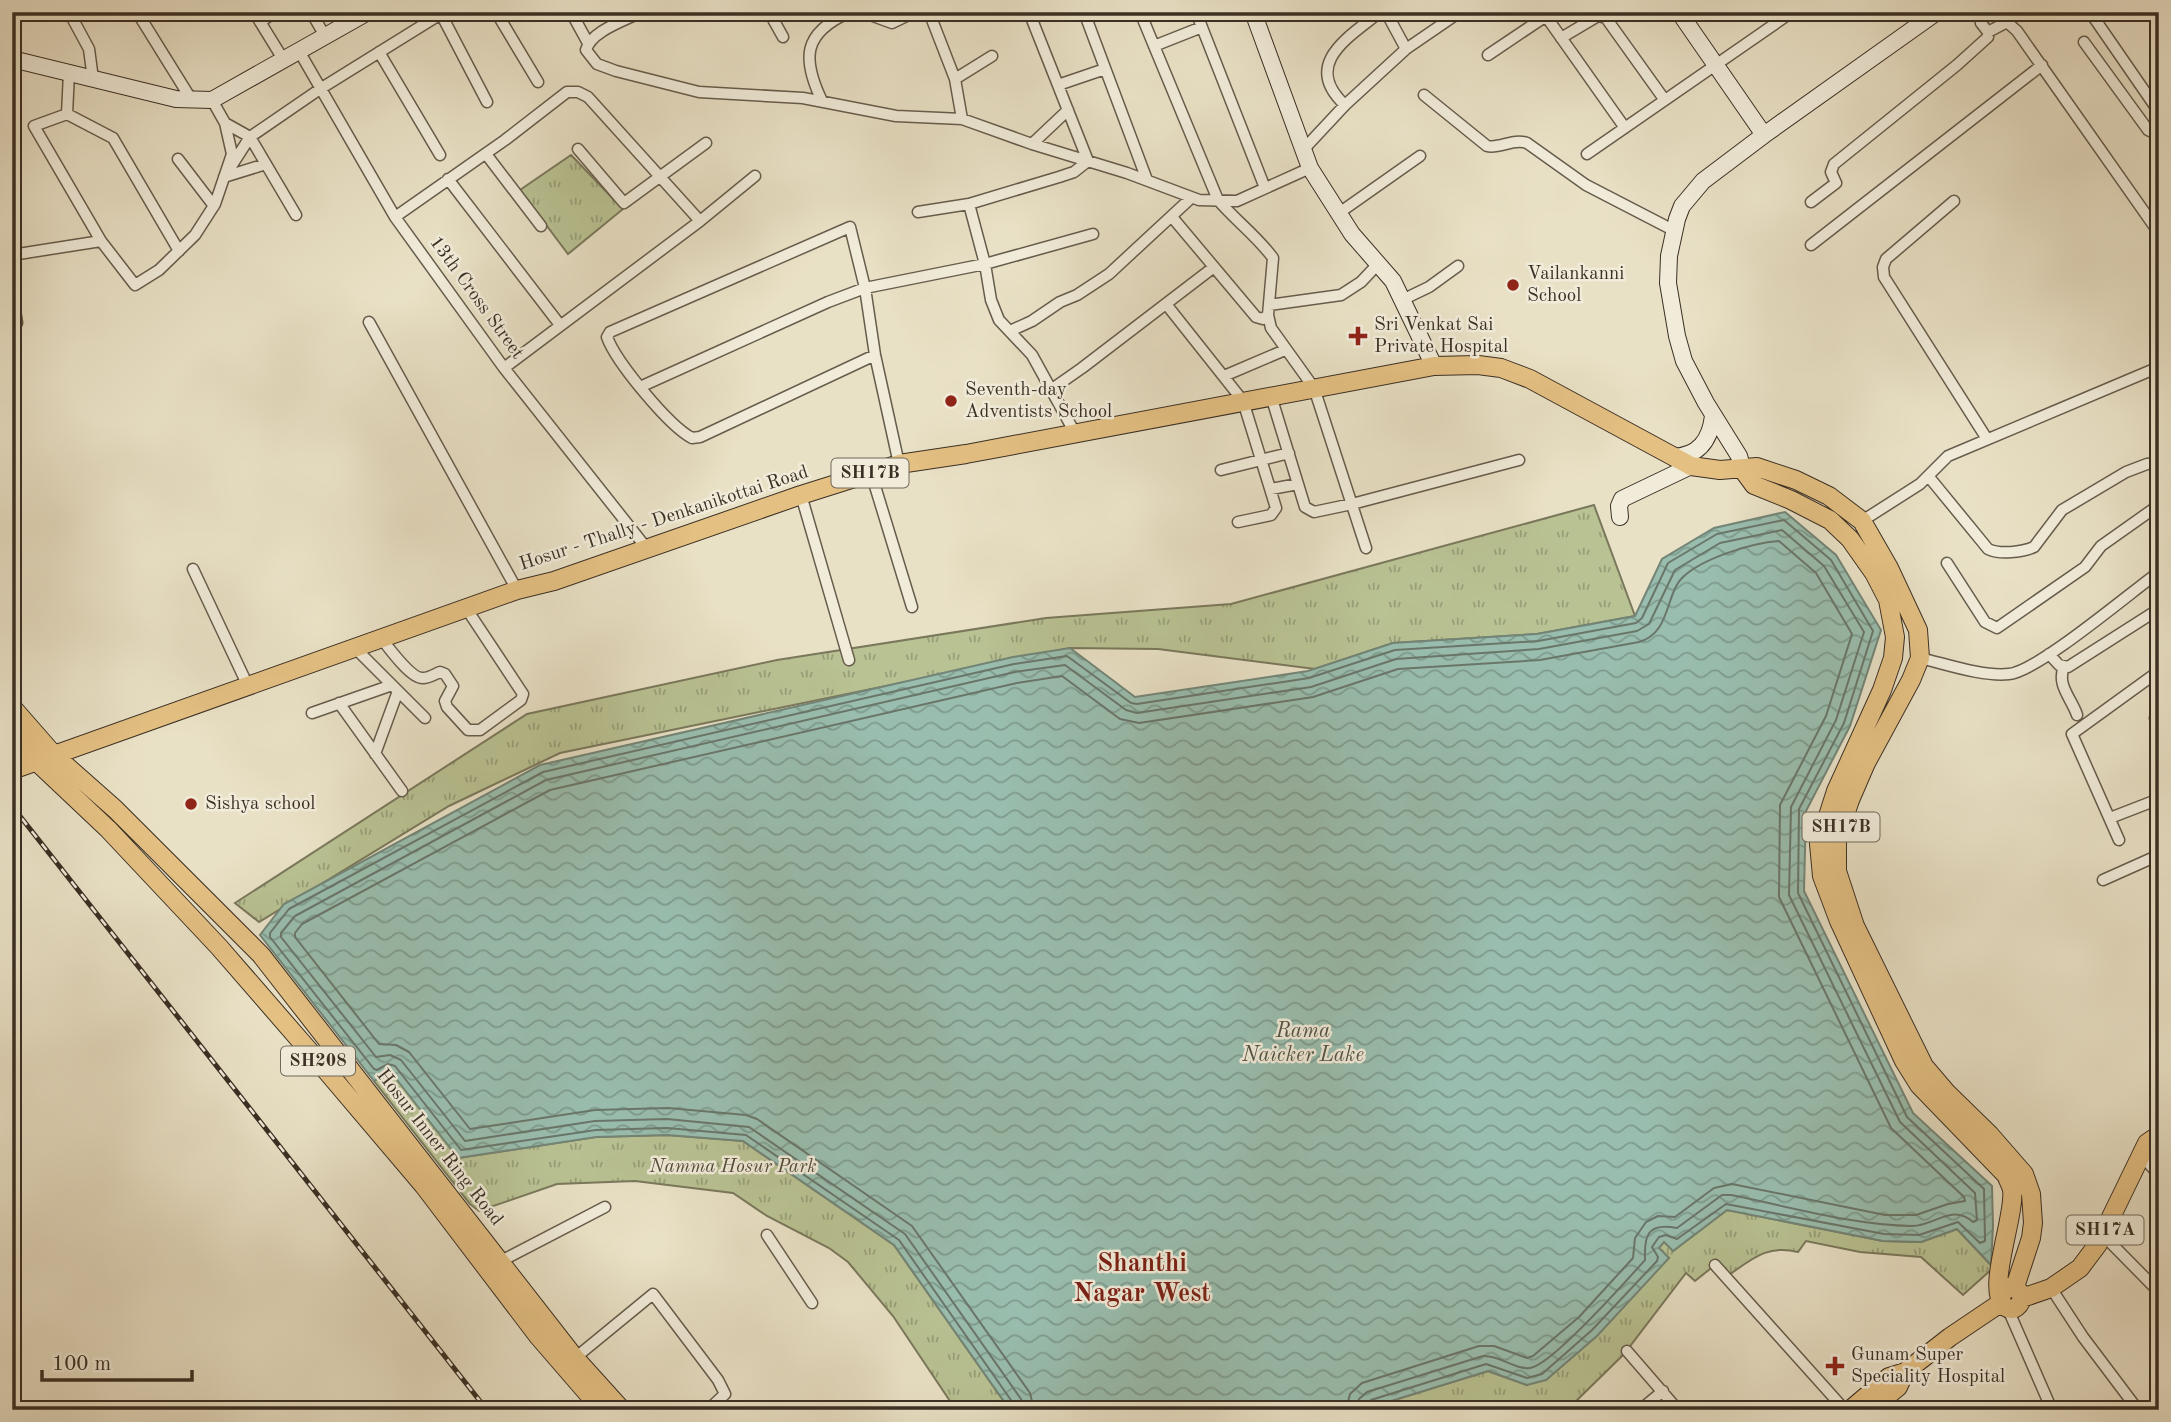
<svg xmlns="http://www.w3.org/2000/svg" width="2171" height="1422" viewBox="0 0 2171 1422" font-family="'Old Standard TT',serif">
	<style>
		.park { fill: url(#park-tufts); stroke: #7a785c; stroke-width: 2 }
		.water { fill: url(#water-waves); stroke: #738577; stroke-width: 2 }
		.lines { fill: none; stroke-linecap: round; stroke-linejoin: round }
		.shore { stroke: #6a766a; stroke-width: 2 }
		.street-casing { stroke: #665c4c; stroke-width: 13 }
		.secondary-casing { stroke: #3a2f24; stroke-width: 18 }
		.primary-casing { stroke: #3a2f24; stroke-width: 20 }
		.street { stroke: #f1ecda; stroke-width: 10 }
		.secondary { stroke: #f1ecda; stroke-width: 16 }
		.primary { stroke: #e4c083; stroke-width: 18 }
		.rail-casing { stroke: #3a2f24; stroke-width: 5 }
		.rail { stroke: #f1ecda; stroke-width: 2.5; stroke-dasharray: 8; stroke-linecap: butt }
		.poi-dot { fill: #8f2418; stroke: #f1ecda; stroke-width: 2.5 }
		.labels { text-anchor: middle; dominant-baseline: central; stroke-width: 5; stroke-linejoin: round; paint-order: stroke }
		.shield { fill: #f1ecda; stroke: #71685b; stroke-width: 2 }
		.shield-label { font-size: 18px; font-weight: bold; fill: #3a2f24 }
		.poi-label { font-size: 19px; fill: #3a2f24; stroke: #f1ecda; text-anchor: start }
		.street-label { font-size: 19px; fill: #3a2f24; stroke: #f1ecda }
		.park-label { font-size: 19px; font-style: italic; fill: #534c3a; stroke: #f1ecda }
		.water-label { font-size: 21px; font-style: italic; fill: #525347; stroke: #f1ecda }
		.district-label { font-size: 26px; font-weight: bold; fill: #7a1f14; stroke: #f1ecda }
	</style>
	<defs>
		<pattern id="park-tufts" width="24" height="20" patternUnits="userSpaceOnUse" patternTransform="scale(1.75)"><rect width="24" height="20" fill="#b9c293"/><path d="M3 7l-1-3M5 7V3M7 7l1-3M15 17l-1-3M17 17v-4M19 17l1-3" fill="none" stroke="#979e78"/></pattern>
		<pattern id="water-waves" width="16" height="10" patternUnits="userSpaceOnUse" patternTransform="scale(1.75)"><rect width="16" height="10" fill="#99beaf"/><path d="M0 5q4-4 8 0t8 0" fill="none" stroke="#7e9b8e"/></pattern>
	</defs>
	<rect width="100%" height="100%" fill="#e9e1c6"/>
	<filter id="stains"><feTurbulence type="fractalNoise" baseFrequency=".00286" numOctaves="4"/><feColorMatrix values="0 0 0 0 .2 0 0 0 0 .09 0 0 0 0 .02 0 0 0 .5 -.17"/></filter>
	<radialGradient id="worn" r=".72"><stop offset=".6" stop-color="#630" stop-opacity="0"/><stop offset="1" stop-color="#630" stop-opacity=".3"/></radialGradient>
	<path class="park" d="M571 155 623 209 568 254 520 190Z
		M1594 505 1635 616 1537 634 1393 643 1315 669 1158 649 1070 648 560 753 449 806 259 922 235 903 527 714 777 660 1046 618 1231 604Z
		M390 1070 459 1158 596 1137 667 1135 743 1141 894 1245 1010 1410H956L893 1316 848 1262 829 1248 767 1216 733 1193 635 1181 557 1184 479 1211 470 1204 374 1081Z
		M1727 1210 1883 1241 1921 1242 1957 1229 1991 1265 1992 1269 1963 1295 1921 1257 1860 1252 1806 1241 1798 1252C1766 1244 1751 1260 1726 1277L1715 1265 1695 1281 1686 1273 1624 1354 1567 1410H1505L1494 1404 1482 1410H1362L1488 1371 1527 1385 1669 1258 1658 1248 1665 1241 1673 1251Z"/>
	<path class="water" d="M1785 512 1836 555 1881 630 1850 726 1806 811 1804 891 1913 1113 1992 1186 1993 1226 1991 1265 1957 1229 1921 1242 1883 1241 1727 1210 1673 1251 1664 1242 1659 1248 1669 1258 1597 1336 1546 1380 1527 1385 1488 1371 1362 1410H1010L894 1245 743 1141 667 1135 596 1137 458 1158 390 1071 374 1081 260 935 284 904 540 765 1013 657 1070 648 1135 697 1308 671 1393 643 1537 634 1635 616 1662 559 1714 528Z"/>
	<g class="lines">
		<path class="shore" d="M1015 1410 1013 1403 899 1240 746 1135 667 1128 596 1130 461 1150 395 1066 388 1064 377 1070 374 1069 270 937V933L289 909 543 772 1014 664 1067 656 1131 703 1137 704 1309 678 1395 650 1538 641 1636 623 1642 618 1668 563 1717 534 1784 520 1831 560 1873 631 1844 723 1799 809 1798 893 1907 1117 1984 1189 1985 1241 1980 1243 1958 1222 1919 1235 1884 1234 1726 1204 1677 1239 1666 1235 1659 1237 1652 1247 1658 1257 1657 1261 1592 1330 1542 1374 1527 1378 1486 1364 1371 1400 1367 1404 1366 1410
			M1024 1410 1021 1399 905 1234 749 1127 667 1119 595 1121 465 1141 401 1060 390 1055 376 1057 281 937V933L295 916 546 780 1015 672 1065 665 1126 710 1137 713 1311 687 1396 659 1539 649 1637 631 1649 624 1675 570 1720 543 1782 530 1824 566 1864 632 1836 720 1791 807 1789 895 1900 1122 1975 1193 1977 1220 1973 1222C1952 1203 1935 1226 1912 1226 1852 1225 1791 1207 1731 1195H1722L1677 1228C1647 1222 1644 1236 1645 1260 1627 1280 1552 1365 1530 1368 1515 1370 1500 1355 1483 1356L1367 1392 1359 1399 1357 1410
			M1034 1410 1030 1393 912 1226 757 1119 746 1115 668 1108 595 1110 470 1129 409 1052 396 1045 379 1044 295 937V933L302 924 550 790 1017 683 1062 676 1120 719 1139 723 1313 697 1398 669 1540 660 1639 642C1671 633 1665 594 1683 577 1703 558 1752 543 1779 541L1816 573 1852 634 1826 716 1780 805 1779 897 1891 1128 1964 1197 1965 1201 1948 1204 1916 1215H1885L1732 1184 1714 1188 1675 1217 1658 1216 1646 1222 1635 1238 1633 1258 1579 1317 1533 1356 1527 1358 1494 1346H1479L1362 1383 1350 1394 1346 1410"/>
		<g class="street-casing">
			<path id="street" d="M69 12 89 49 93 79
				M137 12 191 99
				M254 12 283 59
				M311 12 325 36
				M440 12 487 102
				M496 12 538 82
				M571 12 588 43
				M641 12C624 21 591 31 586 50L597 64 616 71 699 92 803 98 896 116 962 119 1032 144 1127 173 1199 200 1237 201 1310 168
				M769 12 783 37
				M862 12 892 23 915 12
				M929 12 955 79 962 119
				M1084 12 1147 180
				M1140 12 1218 200C1236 221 1257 236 1273 258L1268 315 1271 328 1314 388 1366 548
				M1196 12 1265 188
				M1386 12 1406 49
				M1543 12 1625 128
				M1979 12 1981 23 1988 32 2007 22 2017 31 2159 233
				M2090 12 2159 112
				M12 21 26 12
				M260 22 275 12
				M2007 22 2021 12
				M1561 38 1598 16 1606 18 1664 99
				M2084 42 2148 130 2152 132 2159 127
				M1154 46 1202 27
				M299 51 395 217 504 368 648 550
				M379 52 440 155
				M1488 55 1546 16
				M69 73 67 114 113 138 179 251
				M955 79 992 56
				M1058 85 1105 69
				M1424 95 1487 146C1500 149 1513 138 1527 143L1586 185 1675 231
				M212 100 225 123 250 137 320 89 444 12
				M822 101C802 59 802 33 850 12
				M1345 105C1301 64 1349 37 1380 12
				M67 114 34 126 101 241 135 285 159 270 195 235 215 204 232 154 225 123
				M1032 144 1068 110
				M578 149 624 203 706 143
				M1303 150 1345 105 1406 49 1460 12
				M486 154 541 226
				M1587 154 1792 12
				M178 159 214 206
				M232 165 250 137 296 215
				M224 177 266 164
				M448 179 560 325
				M1954 201 1886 259 1883 267 1884 277 1987 439
				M1811 202 1836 183 1831 172 1834 164 1957 65 1988 37V32
				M969 204 985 264 991 300 999 320 1032 355 1075 433
				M918 212 969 204 1059 177 1074 172 1088 161 1029 12
				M1339 213 1420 156
				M395 217 505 140 567 92H578L588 97 700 221 504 368
				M1172 217 1256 317 1263 319 1268 315
				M700 221 755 176
				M1811 245 2042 65
				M12 255 101 241
				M12 291 17 323
				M1402 300 1429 287 1458 266
				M1166 304 1243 401 1276 508 1271 515 1238 522
				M1269 305 1341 295 1361 282 1378 264
				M369 322 517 590
				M1010 331 1032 321 1060 302 1077 295 1109 274 1191 198
				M875 355 700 437 692 438C669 426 616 362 607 337L610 332 850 227 865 288 875 355 899 464
				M1224 376 1285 350
				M640 387 828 302 865 288 985 264 1093 234
				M1052 389 1082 368 1214 267
				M1271 396 1305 507 1314 512 1352 504 1519 460
				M1221 470 1289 453
				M871 473 912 607
				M1929 477 1988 549C2000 555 2022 552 2034 547L2062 510 2126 472 2147 464 2159 463
				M1271 489 1298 484
				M801 495 849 660
				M1862 521 1920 484 1948 456 2159 367
				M1947 563 1985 622 1997 628 2085 567 2101 546 2159 505
				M193 569 248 686
				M381 638C389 648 411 679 423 678 429 678 435 674 440 672L445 674 453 686 445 701 447 707 468 730H480L521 700 523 694 466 608
				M355 648 425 718
				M2049 654 2059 665 2068 667 2159 609
				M1920 658C1946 664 1983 677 2009 674 2037 672 2131 592 2159 572
				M2064 667C2056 685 2072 699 2077 715
				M339 703 402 791
				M312 713 392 685
				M2155 718 2159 725
				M375 754 398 691
				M2110 818 2159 799
				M2119 840 2072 734 2159 671
				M2103 880 2159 855
				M2141 1155 2159 1175
				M767 1235 812 1303
				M2103 1235 2159 1292
				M501 1261 605 1207
				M1715 1265 1845 1410
				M2051 1288 2083 1337 2138 1410
				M2007 1307 2052 1410
				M1627 1351 1678 1410
				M575 1358 653 1294 718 1380 725 1394 708 1410
				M1640 1410 1663 1391"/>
		</g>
		<g class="secondary-casing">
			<path id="secondary" d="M1253 12 1310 168 1352 234 1393 281 1434 366
				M1679 12 1764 135
				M12 59 176 99 212 100 368 12
				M1673 457C1699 456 1710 440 1713 416
				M1743 470 1739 456 1706 403 1684 361 1677 336 1668 283 1669 256 1677 219 1682 206 1703 181 1764 135 1937 12
				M1620 517 1619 506 1622 499 1691 466"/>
		</g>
		<g class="primary-casing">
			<path id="primary" d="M1743 470 1754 485 1791 500 1830 520 1850 539 1874 573 1888 600 1895 637 1893 658 1882 690 1836 791 1819 844 1822 876 1839 921 1904 1061 1919 1085 2006 1175C2008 1180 2011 1185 2012 1190 2016 1214 1986 1289 2004 1306 2014 1314 2022 1304 2022 1295L2015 1287H2008L2001 1295
				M12 707 54 755 115 809 261 955 575 1358 622 1410
				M12 731 36 761 108 829 219 947 318 1061 424 1186 538 1336 602 1410
				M12 770 517 590 554 581 801 495 899 464 966 454 1434 366 1478 365 1501 368 1530 379 1691 466 1720 470 1757 467 1796 480 1829 496 1862 521 1889 568 1918 630 1920 658 1911 680 1866 763 1850 800 1837 838V871L1855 926 1924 1066 1947 1093 1990 1135 2024 1174 2031 1194 2033 1223 2031 1238 2015 1287
				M2022 1298 2051 1288 2080 1268 2098 1244 2147 1143 2159 1135
				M1850 1410 1889 1377 1905 1372 1950 1337 2002 1302
				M1870 1410 1898 1387 1905 1372"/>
		</g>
		<use href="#street" class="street"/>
		<use href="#secondary" class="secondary"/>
		<use href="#primary" class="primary"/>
		<g class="rail-casing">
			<path id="rail" d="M12 806 487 1410"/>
		</g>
		<use href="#rail" class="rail"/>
	</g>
	<g class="poi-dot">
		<circle cx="1513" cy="285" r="7"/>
		<path d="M1354.5 325.5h7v7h7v7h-7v7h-7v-7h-7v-7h7z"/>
		<circle cx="951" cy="401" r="7"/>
		<circle cx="191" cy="804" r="7"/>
		<path d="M1831.5 1355.5h7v7h7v7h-7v7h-7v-7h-7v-7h7z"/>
	</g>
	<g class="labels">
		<g class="shield">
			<rect x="831.5" y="458.5" width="77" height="29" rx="5"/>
			<rect x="1802.5" y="812.5" width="77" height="29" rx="5"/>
			<rect x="281" y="1046.5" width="74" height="29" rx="5"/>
			<rect x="2066.5" y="1215.5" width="77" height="29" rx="5"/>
		</g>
		<g class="shield-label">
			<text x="870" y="473">SH17B</text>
			<text x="1841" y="827">SH17B</text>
			<text x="318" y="1061">SH208</text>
			<text x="2105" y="1230">SH17A</text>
		</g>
		<g class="poi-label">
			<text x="1527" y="274">Vailankanni<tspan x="1527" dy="22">School</tspan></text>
			<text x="1374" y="325">Sri Venkat Sai<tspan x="1374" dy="22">Private Hospital</tspan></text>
			<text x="965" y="390">Seventh-day<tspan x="965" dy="22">Adventists School</tspan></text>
			<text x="205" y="804">Sishya school</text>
			<text x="1851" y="1355">Gunam Super<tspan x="1851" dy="22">Speciality Hospital</tspan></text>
		</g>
		<g class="street-label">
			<text transform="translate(476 298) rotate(54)">13th Cross Street</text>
			<text transform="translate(664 519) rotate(-18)">Hosur - Thally - Denkanikottai Road</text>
			<text transform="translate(439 1148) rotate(52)">Hosur Inner Ring Road</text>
		</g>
		<g class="park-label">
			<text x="733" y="1167">Namma Hosur Park</text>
		</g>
		<g class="water-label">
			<text x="1303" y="1031">Rama<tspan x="1303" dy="24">Naicker Lake</tspan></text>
		</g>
		<g class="district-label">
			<text x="1142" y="1264">Shanthi<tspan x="1142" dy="30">Nagar West</tspan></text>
		</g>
	</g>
	<rect width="2171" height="1422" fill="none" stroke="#e9e1c6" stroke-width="42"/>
	<rect x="14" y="14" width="2143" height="1394" fill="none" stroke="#3a2f24" stroke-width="3.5"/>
	<rect x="21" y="21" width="2129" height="1380" fill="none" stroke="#3a2f24" stroke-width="2"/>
	<path d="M42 1370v10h150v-10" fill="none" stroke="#3a2f24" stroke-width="3.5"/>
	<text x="52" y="1370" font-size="21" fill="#3a2f24" stroke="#f1ecda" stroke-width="5" paint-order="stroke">100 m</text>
	<rect width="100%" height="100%" filter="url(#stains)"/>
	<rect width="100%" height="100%" fill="url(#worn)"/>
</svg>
